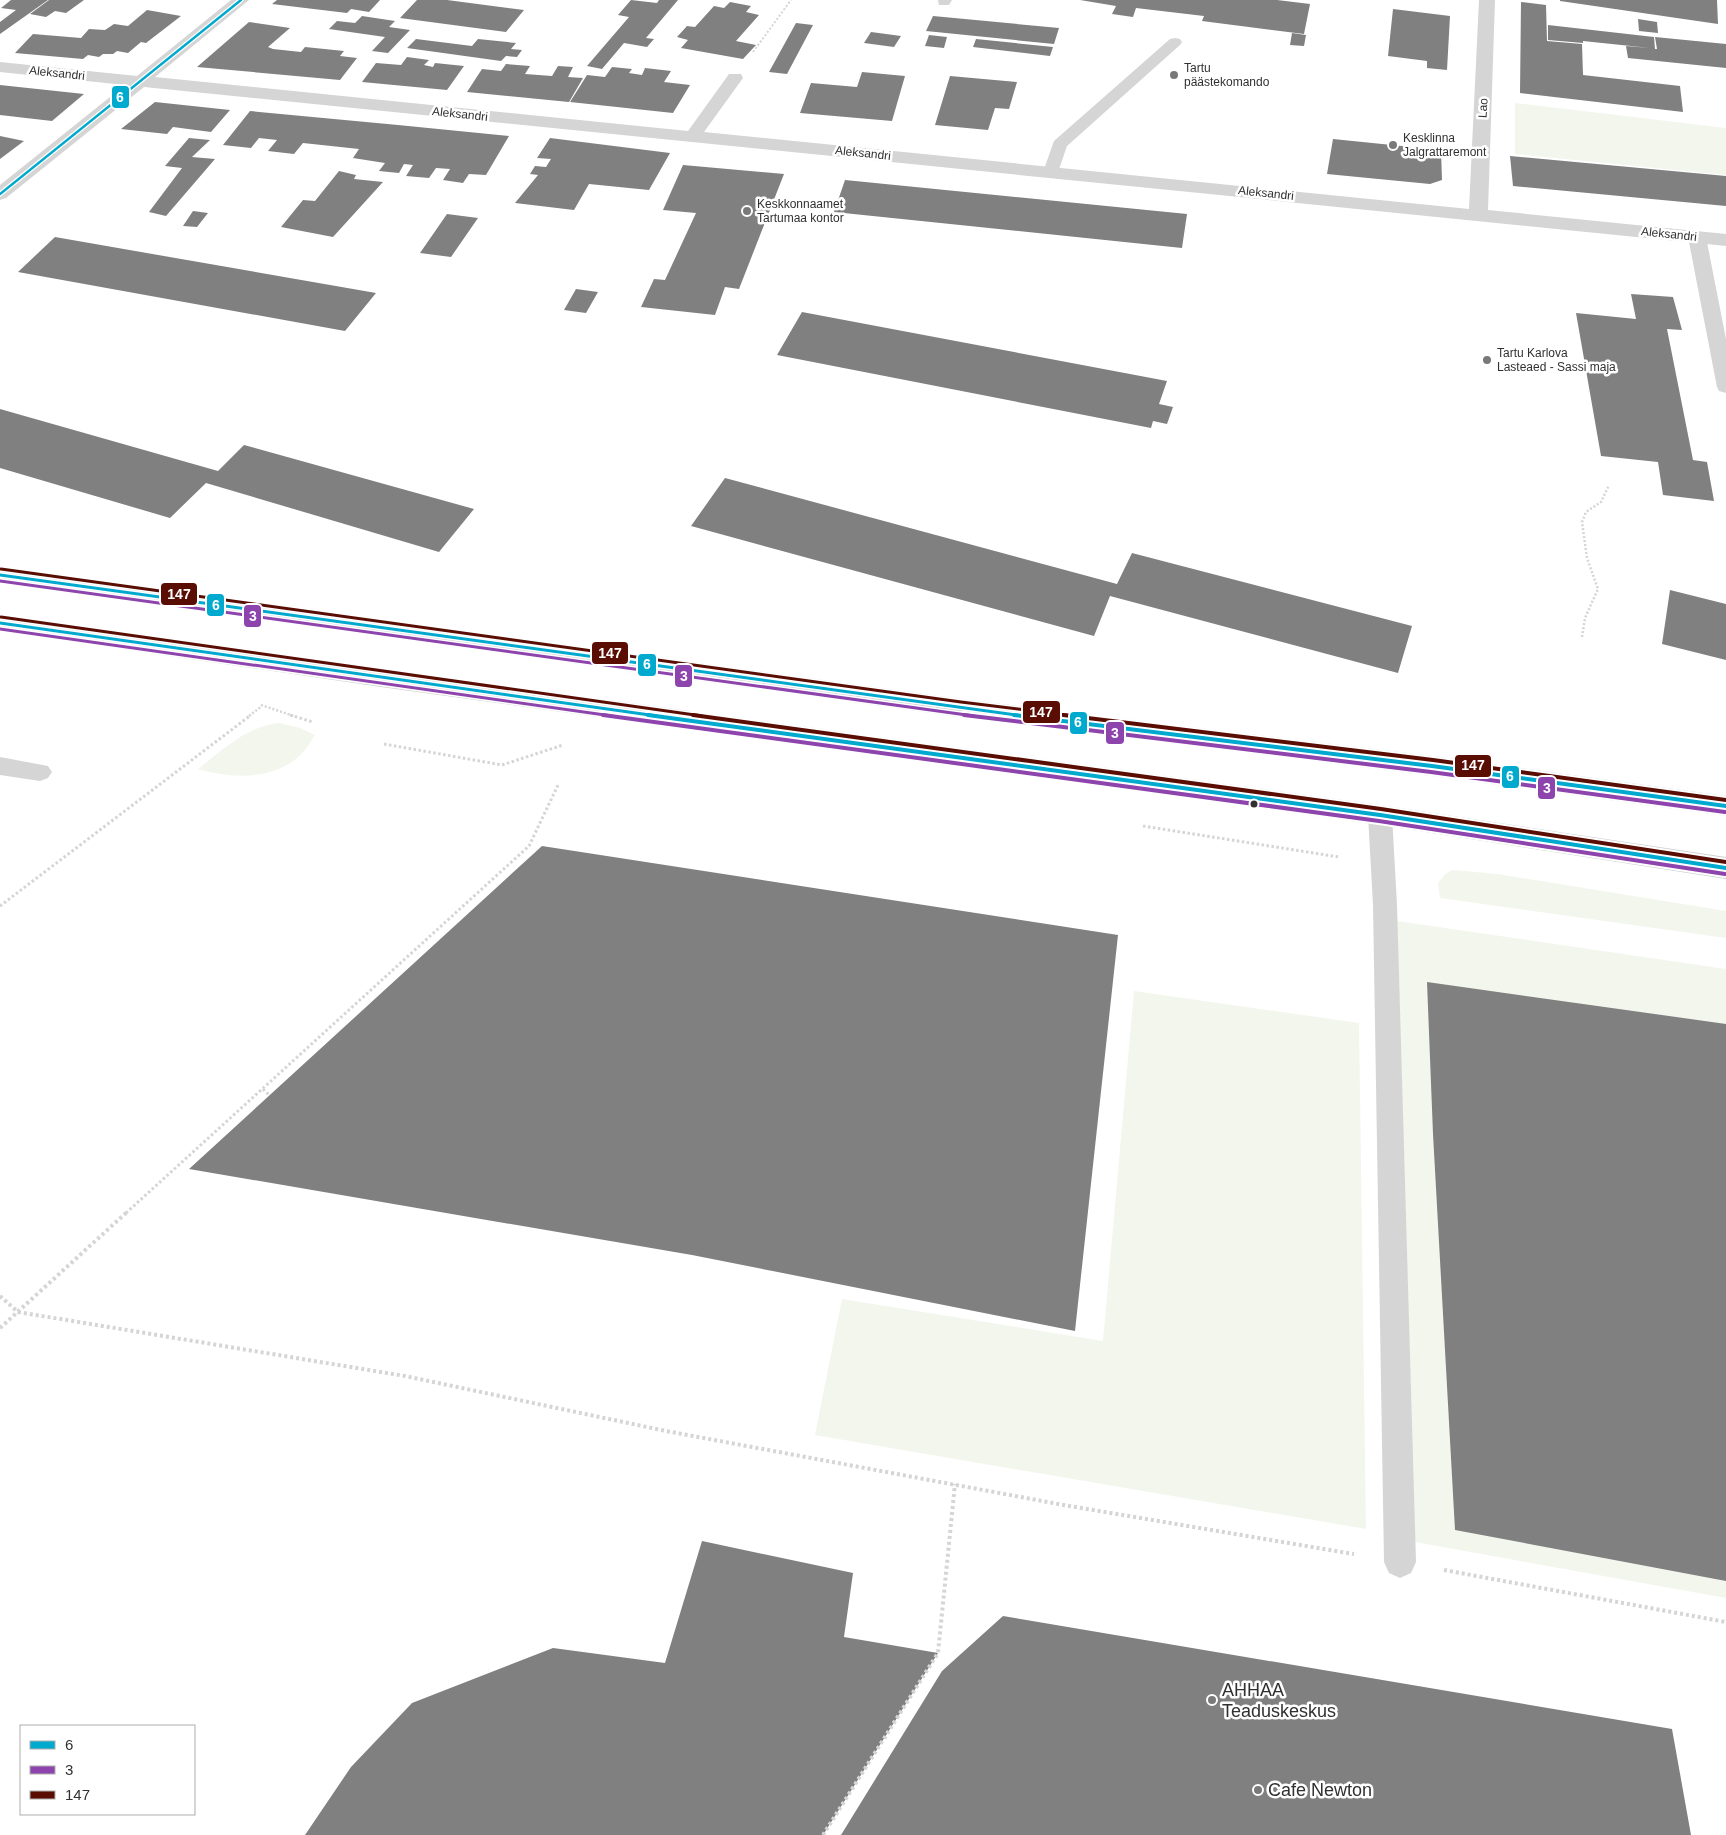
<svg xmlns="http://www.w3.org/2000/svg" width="1726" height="1835" viewBox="0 0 1726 1835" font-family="Helvetica,sans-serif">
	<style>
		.green { fill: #f3f6ed }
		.building { fill: #808080 }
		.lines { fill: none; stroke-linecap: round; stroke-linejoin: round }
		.path-far3 { stroke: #d5d5d5; stroke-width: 2; stroke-dasharray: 2 2; stroke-linecap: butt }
		.path-far2 { stroke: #d5d5d5; stroke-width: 2.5; stroke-dasharray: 2 2; stroke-linecap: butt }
		.path-far1 { stroke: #d5d5d5; stroke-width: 3; stroke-dasharray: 2.5 2.5; stroke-linecap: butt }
		.path { stroke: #d5d5d5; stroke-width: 4; stroke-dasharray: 3 3; stroke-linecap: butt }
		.lane { fill: #d5d5d5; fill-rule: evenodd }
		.street { fill: #d5d5d5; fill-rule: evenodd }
		.secondary { fill: #cfcfcf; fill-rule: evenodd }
		.bus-1-far2-casing { stroke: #fff; stroke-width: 5 }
		.bus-1-far1-casing { stroke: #fff; stroke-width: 6 }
		.bus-1-casing { stroke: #fff; stroke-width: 8 }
		.bus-2-far1-casing { stroke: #fff; stroke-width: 6 }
		.bus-2-casing { stroke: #fff; stroke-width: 8 }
		.bus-3-far1-casing { stroke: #fff; stroke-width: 6 }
		.bus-3-casing { stroke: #fff; stroke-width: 8 }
		.bus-1-far2 { stroke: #00a9ce; stroke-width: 2.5 }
		.bus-1-far1 { stroke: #00a9ce; stroke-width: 3 }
		.bus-1 { stroke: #00a9ce; stroke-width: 4 }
		.bus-2-far1 { stroke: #8e44ad; stroke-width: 3 }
		.bus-2 { stroke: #8e44ad; stroke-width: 4 }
		.bus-3-far1 { stroke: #5a0e03; stroke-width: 3 }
		.bus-3 { stroke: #5a0e03; stroke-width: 4 }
		.poi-dot { fill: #797979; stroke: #fff; stroke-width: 2 }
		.bus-dot { fill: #313131; stroke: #fff; stroke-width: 2 }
		.labels { text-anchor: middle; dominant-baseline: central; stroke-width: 5; stroke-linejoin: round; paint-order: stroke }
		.far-poi-label { font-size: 12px; fill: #313131; stroke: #fff; text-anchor: start }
		.far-street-label { font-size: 12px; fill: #313131; stroke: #fff }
		.near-poi-label { font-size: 18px; fill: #313131; stroke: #fff; text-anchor: start }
		.line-badge { stroke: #fff; stroke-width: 2 }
		.badge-label { font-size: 14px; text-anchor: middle; font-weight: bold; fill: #fff }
	</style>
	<rect width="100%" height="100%" fill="#fff"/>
	<path class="green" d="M1515 103 1726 128V175L1515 154Z
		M279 723 300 728 315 735C311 740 308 747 304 751 278 781 232 779 198 769 224 749 245 727 279 723Z
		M1453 870 1497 874 1726 911V938L1440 898 1438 883 1445 874Z
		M1397 921 1726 969V1598L1415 1542Z
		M1134 991 1359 1023 1366 1529 815 1435 842 1299 1103 1341Z"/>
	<path class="building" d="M11 0H48L0 34V22L16 10 1 8Z
		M49 0H84L66 13 55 11 46 17 30 14Z
		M277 0H380L369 12 351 9 347 13 272 4Z
		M417 0H447L524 10 506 32 400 18Z
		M631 0 657 3 659 0H678L646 38 654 39 647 47 624 43 602 69 587 66 629 17 618 15Z
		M1080 0H1277L1310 4 1304 34 1202 21 1204 16 1136 8 1133 17 1112 14 1116 6Z
		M1560 0H1717L1718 24 1560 1Z
		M730 2 751 6 746 12 759 15 736 41 756 45 743 59 681 48 688 40 677 37 687 26 695 27 714 6 724 8Z
		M1521 2 1546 5 1547 41 1582 44 1583 75 1680 86 1683 112 1520 93Z
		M1393 9 1450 16 1447 70 1427 68V61L1388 56Z
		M147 10 181 16 146 43 141 42 128 53 117 51 113 54H103L99 57 88 55 83 59 15 53 33 34 81 38 89 29 105 30 114 24 128 26Z
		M362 16 395 21 389 27 410 30 388 53 372 51 385 37 329 29 337 21 355 23Z
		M933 16 1059 28 1054 44 926 31Z
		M1638 19 1657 22 1658 33 1639 31Z
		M249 22 290 28 268 47 273 49 301 52 305 47 344 51 340 56 357 58 340 80 197 67Z
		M796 23 813 25 787 74 769 72Z
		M1548 25 1654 37 1655 49H1657L1655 37 1726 44V68L1628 58 1626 46 1650 48 1583 41V43L1548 40Z
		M871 32 901 36 894 47 864 43Z
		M1292 33 1306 35 1304 46 1290 45Z
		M929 35 947 37 944 48 925 46Z
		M416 39 472 46 478 39 516 43 511 49 522 50 517 57 506 56 501 61 407 48Z
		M976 39 1053 47 1050 56 973 47Z
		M407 57 429 60 424 65 433 67 435 63 464 66 447 90 362 82 376 63 401 65Z
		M506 64 530 66 525 74 552 76 558 66 573 67 568 77 583 78 569 102 467 92 482 69 501 71Z
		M612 67 632 69 629 73 642 75 645 68 671 71 664 82 690 85 673 113 570 102 587 75 605 77Z
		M862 72 905 76 892 121 800 113 811 83 857 87Z
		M950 76 1017 82 1009 109 995 108 988 130 935 125Z
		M0 85 84 94 52 121 0 115Z
		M155 102 230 110 211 132 173 127 167 134 121 129Z
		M250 111 398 125 509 136 486 175 469 174 463 183 443 180 450 169 436 168 429 178 406 176 413 165 404 164 399 173 379 171 385 163 353 158 359 149 303 143 294 154 268 151 277 140 259 138 251 148 223 145Z
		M0 136 24 141 0 159Z
		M189 138 210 140 192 157 215 159 166 216 149 212 182 168 165 166Z
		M550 138 670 153 649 190 589 184 574 210 515 203 538 175 530 174 535 166 546 167 551 159 537 158Z
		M1333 139 1441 150 1442 180 1430 184 1327 174Z
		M1510 156 1726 176V206L1513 186Z
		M683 165 784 174 739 289 725 287 715 315 641 307 654 279 665 280 696 213 663 210Z
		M339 171 356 175 354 179 383 182 333 237 281 227 303 200 315 201Z
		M845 180 1187 214 1182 248 834 212Z
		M193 211 208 213 197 227 183 226Z
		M447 214 478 218 451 257 420 253Z
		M55 237 376 293 345 331 18 272Z
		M576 289 598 292 586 313 564 310Z
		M1631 294 1673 297 1682 330 1667 329 1693 460 1707 462 1714 501 1663 495 1658 462 1601 456 1576 313 1636 319Z
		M802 312 1167 381 1159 404 1173 407 1167 424 1153 421 1151 428 777 355Z
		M0 409 218 471 244 445 474 509 439 552 206 483 170 518 0 468Z
		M725 478 1117 584 1132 553 1412 626 1398 673 1110 596 1094 636 691 526Z
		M1670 590 1726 604V660L1662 644Z
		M542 846 1118 935 1075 1331 692 1255 189 1169Z
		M1427 982 1726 1024V1581L1455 1530 1433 1134Z
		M702 1541 853 1573 844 1637 938 1653 823 1835H305L351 1767 412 1703 553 1648 665 1663Z
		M1003 1616 1672 1729 1691 1835H841L942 1671Z"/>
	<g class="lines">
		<path class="path-far3" d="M753 52 791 0"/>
		<path class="path-far2" d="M1582 637 1585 618 1598 589 1587 558 1582 522 1586 512 1601 502 1609 485
			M261 705 294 716
			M249 716 262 706"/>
		<path class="path-far1" d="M290 715 313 722
			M384 744 502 765 563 745
			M1143 826 1339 857
			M0 906 251 715
			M263 1089 269 1095
			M126 1213 529 846 559 783"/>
		<path class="path" d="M0 1296 18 1312 405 1376 666 1431 1069 1506 1354 1554
			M0 1328 127 1212
			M1444 1570 1726 1622
			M823 1835 938 1653 955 1484"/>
		<path class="lane" d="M938 0H952L949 5H939Z
			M1175 38 1180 39 1182 42 1180 45 1067 146 1057 175H1045L1043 172 1054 141 1170 39Z
			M1697 232 1703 233 1706 237 1726 339V393L1719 391 1717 387 1688 237 1691 233Z
			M0 757 48 766 52 772 48 778 40 781 0 775Z
			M1380 806 1388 809 1392 815 1397 905 1416 1562 1411 1573 1400 1578 1389 1573 1384 1562 1373 905 1368 815 1372 809Z"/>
		<path class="street" d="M231 0H249L155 77 688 131 729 74H741L743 78 704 132 1469 209 1479 0H1495L1488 210 1726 234V246L144 87 6 198 0 200V185L125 85 0 72V62L137 76Z"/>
		<path class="secondary" d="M0 567 960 699 1432 756 1726 796V816L1432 776 960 717 0 583Z
			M0 615 381 669 1380 805 1726 857V879L1380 825 381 687 0 631Z"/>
		<g class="bus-1-far2-casing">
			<path id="bus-1-far2" d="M0 194 241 0"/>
		</g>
		<g class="bus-1-far1-casing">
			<path id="bus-1-far1" d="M0 575 1024 716
				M0 623 657 716"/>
		</g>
		<g class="bus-1-casing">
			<path id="bus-1" d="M648 715 1380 815 1726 868
				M1014 715 1432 766 1726 806"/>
		</g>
		<g class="bus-2-far1-casing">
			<path id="bus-2-far1" d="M0 581 974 716
				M0 629 612 716"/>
		</g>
		<g class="bus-2-casing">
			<path id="bus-2" d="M603 715 1379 821 1725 874
				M964 715 1431 772 1725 812"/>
		</g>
		<g class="bus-3-far1-casing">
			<path id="bus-3-far1" d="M1 569 961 702 1074 716
				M1 617 702 716"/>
		</g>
		<g class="bus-3-casing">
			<path id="bus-3" d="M693 715 1381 809 1726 862
				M1063 715 1433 760 1726 800"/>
		</g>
		<use href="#bus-1-far2" class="bus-1-far2"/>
		<use href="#bus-1-far1" class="bus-1-far1"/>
		<use href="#bus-1" class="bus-1"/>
		<use href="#bus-2-far1" class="bus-2-far1"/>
		<use href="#bus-2" class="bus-2"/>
		<use href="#bus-3-far1" class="bus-3-far1"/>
		<use href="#bus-3" class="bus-3"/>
	</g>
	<g class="poi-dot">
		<circle cx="1174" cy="75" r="5"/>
		<circle cx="1393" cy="145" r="5"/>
		<circle cx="747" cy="211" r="5"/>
		<circle cx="1487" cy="360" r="5"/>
		<circle cx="1212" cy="1700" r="5"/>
		<circle cx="1258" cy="1790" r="5"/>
	</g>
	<circle class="bus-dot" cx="1254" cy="804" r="4.5"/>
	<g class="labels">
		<g class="far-poi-label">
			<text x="1184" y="68">Tartu<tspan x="1184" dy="14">päästekomando</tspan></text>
			<text x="1403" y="138">Kesklinna<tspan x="1403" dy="14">Jalgrattaremont</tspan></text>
			<text x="757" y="204">Keskkonnaamet<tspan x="757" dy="14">Tartumaa kontor</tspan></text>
			<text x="1497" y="353">Tartu Karlova<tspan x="1497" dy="14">Lasteaed - Sassi maja</tspan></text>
		</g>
		<g class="far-street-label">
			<text transform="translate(57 73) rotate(6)">Aleksandri</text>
			<text transform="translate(1483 108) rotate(-87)">Lao</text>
			<text transform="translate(460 114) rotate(6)">Aleksandri</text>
			<text transform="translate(863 153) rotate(6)">Aleksandri</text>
			<text transform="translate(1266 193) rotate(6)">Aleksandri</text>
			<text transform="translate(1669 234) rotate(6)">Aleksandri</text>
		</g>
		<g class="near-poi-label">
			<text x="1222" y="1690">AHHAA<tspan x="1222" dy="21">Teaduskeskus</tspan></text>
			<text x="1268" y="1790">Cafe Newton</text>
		</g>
	</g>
	<g class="line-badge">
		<rect x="111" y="85" width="19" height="24" rx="5" fill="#00a9ce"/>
		<rect x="160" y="582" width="38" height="24" rx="5" fill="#5a0e03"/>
		<rect x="206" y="593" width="19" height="24" rx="5" fill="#00a9ce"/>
		<rect x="243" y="604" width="19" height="24" rx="5" fill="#8e44ad"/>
		<rect x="591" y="641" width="38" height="24" rx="5" fill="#5a0e03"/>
		<rect x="637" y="653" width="20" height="24" rx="5" fill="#00a9ce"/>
		<rect x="674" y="664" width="19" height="24" rx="5" fill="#8e44ad"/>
		<rect x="1022" y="700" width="39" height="24" rx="5" fill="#5a0e03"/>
		<rect x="1069" y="711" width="19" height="24" rx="5" fill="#00a9ce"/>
		<rect x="1105" y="721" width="20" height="24" rx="5" fill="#8e44ad"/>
		<rect x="1454" y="754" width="38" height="24" rx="5" fill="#5a0e03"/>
		<rect x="1501" y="765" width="19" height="24" rx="5" fill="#00a9ce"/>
		<rect x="1537" y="776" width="19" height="24" rx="5" fill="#8e44ad"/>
	</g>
	<g class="badge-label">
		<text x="120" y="102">6</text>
		<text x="179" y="599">147</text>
		<text x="216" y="610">6</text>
		<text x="253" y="621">3</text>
		<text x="610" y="658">147</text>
		<text x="647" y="669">6</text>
		<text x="684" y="681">3</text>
		<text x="1041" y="717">147</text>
		<text x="1078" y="727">6</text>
		<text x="1115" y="738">3</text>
		<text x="1473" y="770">147</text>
		<text x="1510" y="781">6</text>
		<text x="1547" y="793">3</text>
	</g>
	<rect x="20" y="1725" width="175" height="90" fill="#ffffff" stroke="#adadad"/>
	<rect x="30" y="1741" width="25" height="8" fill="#00a9ce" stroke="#adadad"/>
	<text x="65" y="1750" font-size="15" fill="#313131">6</text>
	<rect x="30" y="1766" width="25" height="8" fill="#8e44ad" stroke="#adadad"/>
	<text x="65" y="1775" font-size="15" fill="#313131">3</text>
	<rect x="30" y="1791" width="25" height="8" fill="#5a0e03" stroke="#adadad"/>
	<text x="65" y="1800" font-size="15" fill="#313131">147</text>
</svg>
